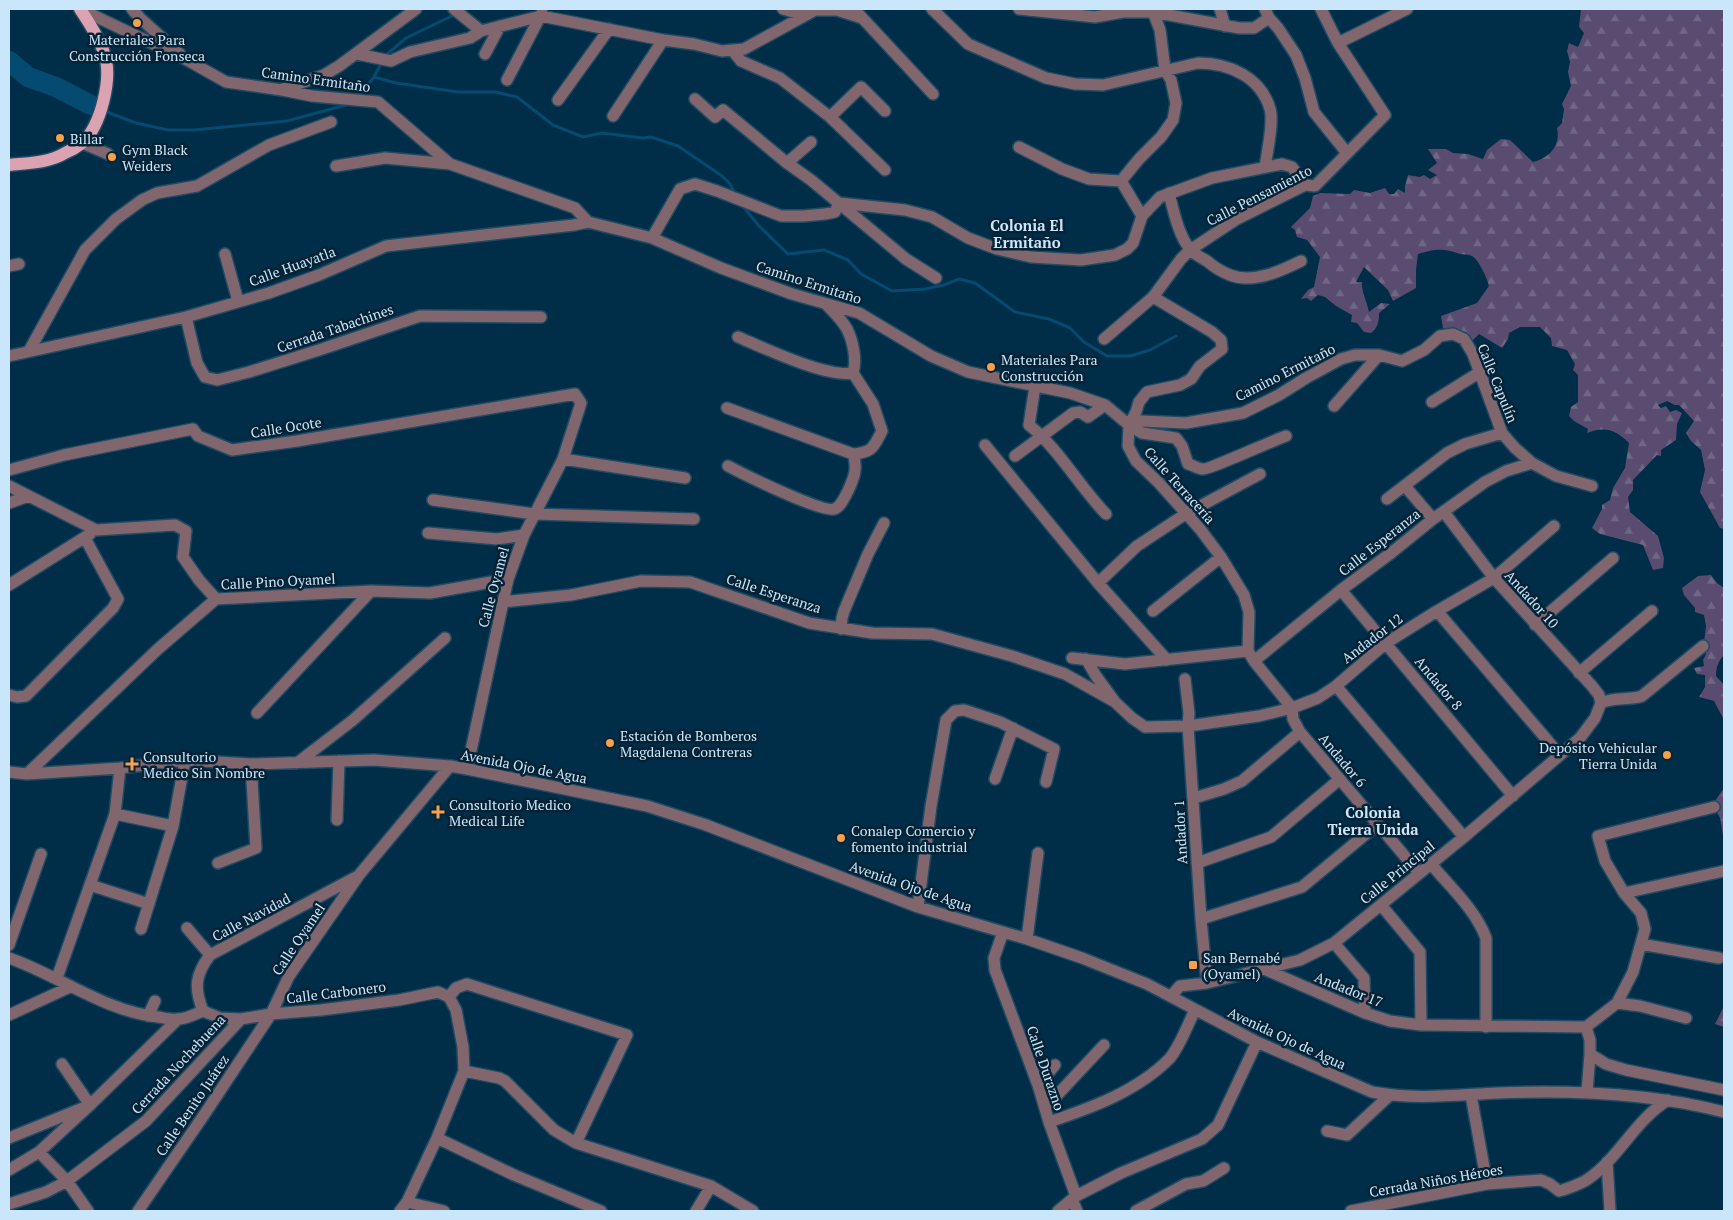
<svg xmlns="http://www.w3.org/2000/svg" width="1733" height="1220" viewBox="0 0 1733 1220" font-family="'PT Serif',serif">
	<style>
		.forest { fill: url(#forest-firs) }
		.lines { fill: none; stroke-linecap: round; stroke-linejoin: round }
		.stream { stroke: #054b71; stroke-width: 3 }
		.river { stroke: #054b71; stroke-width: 20 }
		.minor-casing { stroke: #204b64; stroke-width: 14 }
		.major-casing { stroke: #204b64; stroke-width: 15 }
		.minor { stroke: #82666e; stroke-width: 11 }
		.major { stroke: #dba2b1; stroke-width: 12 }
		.poi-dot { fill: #f9a04c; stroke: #062336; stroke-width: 2 }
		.labels { text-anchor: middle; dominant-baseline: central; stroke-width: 5; stroke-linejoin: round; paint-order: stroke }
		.poi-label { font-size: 14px; fill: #cae6fb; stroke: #062336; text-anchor: start }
		.street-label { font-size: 14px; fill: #cae6fb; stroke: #062336 }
		.neighbourhood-label { font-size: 15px; font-weight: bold; fill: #cae6fb; stroke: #062336 }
	</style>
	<defs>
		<pattern id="forest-firs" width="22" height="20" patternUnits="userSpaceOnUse" patternTransform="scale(1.25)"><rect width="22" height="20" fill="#594c70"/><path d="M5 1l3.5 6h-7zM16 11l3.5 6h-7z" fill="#706685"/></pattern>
	</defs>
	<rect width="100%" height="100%" fill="#002d47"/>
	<path class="forest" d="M1581 9H1724V529L1720 528 1700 492 1705 470 1701 450 1691 441 1686 433 1694 421 1679 405H1675L1667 401 1658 405 1661 408 1666 406 1670 412 1676 410 1682 413 1677 424 1676 440 1661 450V456L1657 455 1633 480V490L1628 497 1630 512 1658 536 1664 558 1663 568 1653 570 1643 545 1600 534 1592 528 1602 509V505L1610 500 1613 488 1625 468 1629 443C1616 430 1605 426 1587 433L1588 429 1574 421 1569 416 1571 407 1578 402V375L1573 370 1575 364 1567 350 1552 346 1551 338 1540 327H1520L1509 333 1508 339 1502 348 1479 334 1472 341 1466 332 1443 328 1441 316 1477 303 1489 286C1487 278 1479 260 1472 256 1469 254 1463 255 1460 254 1442 248 1436 249 1418 254L1416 270V288L1393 301 1388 290 1364 267 1356 282H1362C1361 291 1367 302 1369 312L1381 303 1390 304 1379 313C1379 321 1378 328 1371 333L1364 332 1357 323 1351 322 1352 315 1336 306 1325 297 1318 295 1311 301 1307 298 1301 299 1308 290 1314 287 1320 257 1307 240 1297 237 1295 230 1291 227 1310 208 1313 196 1320 193 1350 194 1354 190 1370 193 1385 188 1389 194H1394L1398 189 1405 193V186L1408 175 1420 177 1424 175 1430 179 1437 175 1428 170 1437 163 1428 149H1446L1453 153 1468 154 1483 159 1487 150 1501 139 1510 140 1533 162C1549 158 1561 146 1557 128L1562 123 1564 109 1562 104 1571 86 1568 72 1570 62 1567 51 1569 43 1578 47 1584 33 1579 27Z
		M1711 575 1717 583 1724 588V655C1718 661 1716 668 1716 676L1724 685V720L1714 701 1699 697 1705 687V675L1697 674 1694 668 1704 666 1703 660 1706 654 1704 643 1706 626 1704 615 1695 612V608L1684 595 1682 588 1698 576Z
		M1724 788V841L1720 818 1713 804Z
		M1724 1006V1027L1715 1024Z"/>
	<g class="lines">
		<path class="stream" d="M385 56 406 38 456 14
			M374 77 382 62
			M360 95 374 77 396 83 458 92H495L517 97 553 125 583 137 602 133 643 138 651 137 678 146 722 176 730 184 736 195
			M107 112 136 123 168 130H194L287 121 346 105
			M741 204 759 226 788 254 824 250 848 260 861 274 892 291 925 289 944 285 959 279 975 283 1015 312 1049 319 1070 328 1084 342 1107 356H1130L1150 350 1176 336"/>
		<path class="river" d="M9 61 28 77 56 87 91 105"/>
		<g class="minor-casing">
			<path id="minor" d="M80 9 187 60 226 82 282 90 312 96 378 102 450 164 575 208 588 222 652 238 721 268 792 294 859 313 931 356 968 372 1070 393 1105 405 1129 425 1142 433 1176 438 1182 446 1188 464C1193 465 1198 469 1203 469 1208 470 1274 440 1286 436
				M132 9 140 18 180 54
				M454 9 481 31
				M783 9 800 14 815 10H837L862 18
				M854 9 933 94
				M932 9 968 44 1046 78 1075 84 1103 85 1198 63C1229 63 1261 77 1270 109 1274 121 1267 153 1265 167
				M1019 9 1095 17 1123 12H1153L1239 28H1254L1269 18
				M1220 9 1225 26
				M1265 9 1269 18 1278 28 1296 55 1305 78 1314 112 1347 153
				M1338 43 1407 9
				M733 51 741 61 780 78 830 117 861 87 885 111
				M357 54 391 61 410 52 470 38 481 31 541 16 663 40 694 44 722 51 744 49 817 9
				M485 54 500 26
				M507 80 542 13
				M283 89 324 75 339 66 416 9
				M695 99 715 117 723 110 787 163 811 180 906 259 936 278
				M558 100 609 29
				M613 116 663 40
				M830 117 885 170
				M82 143 108 154
				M1019 147 1062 169 1089 179 1121 181
				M787 163 811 142
				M336 166 385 158 450 164
				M1121 181 1139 159 1161 137 1173 120 1176 103 1171 80 1165 70 1160 30 1153 12
				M1121 181 1142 216
				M1169 193C1173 209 1179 238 1191 250 1195 255 1202 258 1207 261 1214 267 1222 272 1230 275 1253 284 1281 271 1301 261
				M839 203 905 210 932 217 968 238 997 249 1031 257 1081 260 1115 255 1127 249 1133 243 1142 216 1160 197 1212 178 1282 164 1292 167 1305 185
				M652 238 680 189 695 184 717 191 781 216H803L825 214 835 212 839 203
				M225 254 238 301
				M9 266 19 264
				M1153 297 1212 332 1221 340 1222 349 1200 366 1191 379 1180 385 1147 392 1139 402 1136 412 1129 425 1128 446 1136 461 1159 483 1200 529 1221 557 1244 595 1249 612 1248 651 1254 661 1292 708 1293 719 1300 732 1419 873
				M186 317 197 363 205 377 217 380 249 372 319 350 420 316 541 317
				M738 337C764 348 827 378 853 373
				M1104 339 1153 297 1181 259 1190 250 1237 219 1305 185 1315 186 1385 115 1338 43 1321 9
				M29 351 85 250 116 219 142 200 157 193 197 186 269 145 331 122
				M9 356 186 317 269 293 319 275 386 246 574 225 588 222
				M1035 386 1029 425C1059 449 1079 486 1106 514
				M1432 402 1480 372
				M1334 406 1379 355
				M727 408 853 454C873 452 873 448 882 431L873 404 853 373C857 360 853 341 847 329 842 320 833 311 826 304
				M1129 425 1141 421 1186 423 1243 413 1279 395 1306 378 1341 359 1355 355H1379L1402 361 1424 350 1440 336 1453 334 1464 339 1473 354 1502 433 1515 448 1532 463 1556 476 1592 486
				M985 445 1098 583 1167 660
				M1015 456 1073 413 1080 412 1088 417 1105 405
				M563 459 685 478
				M728 466C743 474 822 513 834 509 841 507 845 496 848 491 854 478 858 468 853 454
				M9 470 64 455 193 429 198 436 232 450 297 441 575 394 581 403 563 459 524 535 508 579 467 769
				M9 486 96 530 175 525 186 531 183 557 199 580 216 599
				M1405 486 1433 519
				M1387 499 1447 453 1465 444 1502 433
				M433 500 534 514 694 519
				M9 503 29 496
				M1444 512 1494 578 1592 686 1599 695 1601 703
				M428 533 497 539 524 535
				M1098 583 1137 546 1187 513 1260 474
				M9 585 90 534
				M1341 590 1513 796
				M502 602 571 595 641 581 690 582 809 623 872 633 932 634 1012 656 1065 674 1115 702
				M1153 611 1221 557
				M1437 611 1560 755
				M1535 625 1613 558
				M841 629 842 618 844 611 868 554 884 523
				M1072 658 1125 664 1248 651
				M1086 659 1096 676 1115 702 1132 718 1145 727 1188 726 1259 716 1292 708 1318 698 1336 686 1386 643 1437 611 1494 578 1554 526
				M1254 661 1341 590 1391 553 1433 519 1485 482 1506 471 1532 463
				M1579 673 1652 611
				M1185 679 1189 713 1188 726 1201 919 1207 983
				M1336 686 1464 837
				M9 695 17 697 26 696 113 608 118 599 85 538
				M1601 703C1616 696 1627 701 1642 696L1703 646
				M257 713 371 591
				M297 763 353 720 445 638
				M9 772 27 774 120 768 185 760 251 764 374 760 450 766 467 769 647 806 706 825 918 907 1027 939 1082 958 1147 984 1257 1042 1372 1092C1414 1100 1455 1095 1497 1093 1573 1090 1651 1093 1724 1112
				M27 774 158 649 216 599 371 591 430 593 508 579
				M995 779 1013 728
				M1194 798 1224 789 1242 781 1300 732
				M115 814 173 826
				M337 820 339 761
				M218 863 256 848 251 764
				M1197 863 1271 837 1340 779
				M1431 864C1450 887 1475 909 1486 938V1027
				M90 885 149 904
				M1624 893 1724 871
				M1381 905 1420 952 1421 1025
				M918 907 931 806 946 720 955 711 964 710 1000 722 1054 749 1046 782
				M1201 919 1302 887 1378 824
				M187 928 210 955
				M141 929 173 826 185 760
				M1003 932 994 958 995 970 1038 1085 1049 1122 1076 1196 1058 1211
				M1027 939 1038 853
				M1334 943 1364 978 1365 1013
				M1641 944 1719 958
				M9 945 41 854
				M9 958C60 976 104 1011 158 1017 164 1018 172 1020 178 1019 186 1019 195 1014 203 1011L220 1018 241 1019 271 1014 321 1010 399 1000 438 992 449 997 456 1010 463 1047 464 1071 437 1138 407 1202 400 1211
				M1264 969 1365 1013 1390 1021 1421 1025 1586 1027
				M57 978 115 814 120 768
				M1171 996 1180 986 1207 983 1300 960 1334 943 1464 837 1580 738 1595 718 1601 703
				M449 997 456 988 467 984 627 1035 576 1143
				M1617 1003 1640 1006 1686 1018
				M203 1011C194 988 195 975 210 955L356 877
				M9 1015 70 987
				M148 1016 155 1001
				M1586 1027 1617 1003 1633 972 1645 929 1641 913 1624 893 1605 861 1598 836 1714 807
				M1586 1027 1590 1040V1054L1606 1064 1626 1070 1724 1090
				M464 1071 499 1078 505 1081 554 1130 576 1143 711 1186 753 1211
				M1038 1085 1055 1065
				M1587 1092 1590 1054
				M1471 1095 1487 1184
				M1045 1108 1104 1045
				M1049 1122C1091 1108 1138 1091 1170 1058 1180 1046 1188 1024 1195 1010
				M1327 1131 1347 1135 1390 1095
				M9 1138 90 1105 178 1019
				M437 1138 514 1175 601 1211
				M39 1152 67 1181 88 1211
				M1607 1162 1610 1211
				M9 1170 39 1152 90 1105 62 1064
				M1076 1196 1121 1173 1202 1139 1218 1125 1257 1042
				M1072 1199 1077 1211
				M407 1202 444 1211
				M9 1204 46 1192 67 1181 146 1121 241 1019
				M138 1211 206 1112 271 1014 289 976 359 875 450 766
				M696 1211 711 1186
				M1136 1211 1186 1184 1203 1181 1224 1168
				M1351 1211 1487 1184 1541 1180 1550 1184 1559 1191 1563 1190C1571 1187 1581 1184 1588 1179 1619 1158 1635 1120 1668 1100"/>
		</g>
		<g class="major-casing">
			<path id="major" d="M9 165C27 163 49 163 65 153 70 151 77 147 82 143 101 126 113 77 104 53 99 37 89 23 80 9"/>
		</g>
		<use href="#minor" class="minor"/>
		<use href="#major" class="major"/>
	</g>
	<g class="poi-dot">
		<circle cx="137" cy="23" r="5"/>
		<circle cx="60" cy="138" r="5"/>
		<circle cx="112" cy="157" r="5"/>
		<circle cx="991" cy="367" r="5"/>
		<circle cx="610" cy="743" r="5"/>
		<circle cx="1667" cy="755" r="5"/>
		<path d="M129.5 756.5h5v5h5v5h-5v5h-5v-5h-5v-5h5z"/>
		<path d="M435.5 804.5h5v5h5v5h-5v5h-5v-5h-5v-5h5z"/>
		<circle cx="841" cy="838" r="5"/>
		<rect x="1188" y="960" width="10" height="10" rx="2.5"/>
	</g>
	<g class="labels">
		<g class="poi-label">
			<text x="137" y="39" text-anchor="middle">Materiales Para<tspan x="137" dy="16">Construcción Fonseca</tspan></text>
			<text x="70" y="138">Billar</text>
			<text x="122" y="149">Gym Black<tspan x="122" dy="16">Weiders</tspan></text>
			<text x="1001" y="359">Materiales Para<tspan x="1001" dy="16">Construcción</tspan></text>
			<text x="620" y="735">Estación de Bomberos<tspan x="620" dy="16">Magdalena Contreras</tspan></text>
			<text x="1657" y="747" text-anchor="end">Depósito Vehicular<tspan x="1657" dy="16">Tierra Unida</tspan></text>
			<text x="143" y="756">Consultorio<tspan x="143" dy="16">Medico Sin Nombre</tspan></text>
			<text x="449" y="804">Consultorio Medico<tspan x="449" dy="16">Medical Life</tspan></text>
			<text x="851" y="830">Conalep Comercio y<tspan x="851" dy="16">fomento industrial</tspan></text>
			<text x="1203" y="957">San Bernabé<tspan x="1203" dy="16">(Oyamel)</tspan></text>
		</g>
		<g class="street-label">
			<text transform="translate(316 79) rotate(8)">Camino Ermitaño</text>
			<text transform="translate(1259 195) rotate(-27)">Calle Pensamiento</text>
			<text transform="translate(292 266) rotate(-20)">Calle Huayatla</text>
			<text transform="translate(809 282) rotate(18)">Camino Ermitaño</text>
			<text transform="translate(335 328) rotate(-19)">Cerrada Tabachines</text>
			<text transform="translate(1285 372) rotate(-27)">Camino Ermitaño</text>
			<text transform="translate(1498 383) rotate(68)">Calle Capulín</text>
			<text transform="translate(286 427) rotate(-9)">Calle Ocote</text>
			<text transform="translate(1180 485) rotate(48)">Calle Terracería</text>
			<text transform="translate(1379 542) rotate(-38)">Calle Esperanza</text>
			<text transform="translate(278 581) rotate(-3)">Calle Pino Oyamel</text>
			<text transform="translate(493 587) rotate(-75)">Calle Oyamel</text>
			<text transform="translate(774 593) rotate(18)">Calle Esperanza</text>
			<text transform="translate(1532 599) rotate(48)">Andador 10</text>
			<text transform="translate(1372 638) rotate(-37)">Andador 12</text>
			<text transform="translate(1439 683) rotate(50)">Andador 8</text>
			<text transform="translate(1343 760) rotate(50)">Andador 6</text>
			<text transform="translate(524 766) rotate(11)">Avenida Ojo de Agua</text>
			<text transform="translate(1180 832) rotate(-93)">Andador 1</text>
			<text transform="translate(1397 872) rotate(-39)">Calle Principal</text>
			<text transform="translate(911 886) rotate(19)">Avenida Ojo de Agua</text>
			<text transform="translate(251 917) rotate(-28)">Calle Navidad</text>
			<text transform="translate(298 939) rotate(-56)">Calle Oyamel</text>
			<text transform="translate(1349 989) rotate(22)">Andador 17</text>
			<text transform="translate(336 992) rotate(-7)">Calle Carbonero</text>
			<text transform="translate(1287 1038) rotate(25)">Avenida Ojo de Agua</text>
			<text transform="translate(178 1064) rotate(-47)">Cerrada Nochebuena</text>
			<text transform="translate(1046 1068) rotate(71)">Calle Durazno</text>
			<text transform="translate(192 1105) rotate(-56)">Calle Benito Juárez</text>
			<text transform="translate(1436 1180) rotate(-10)">Cerrada Niños Héroes</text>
		</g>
		<g class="neighbourhood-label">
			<text x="1027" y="225">Colonia El<tspan x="1027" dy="17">Ermitaño</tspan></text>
			<text x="1373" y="812">Colonia<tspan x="1373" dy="17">Tierra Unida</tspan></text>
		</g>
	</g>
	<rect width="1733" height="1220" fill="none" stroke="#cae6fb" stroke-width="20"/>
</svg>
